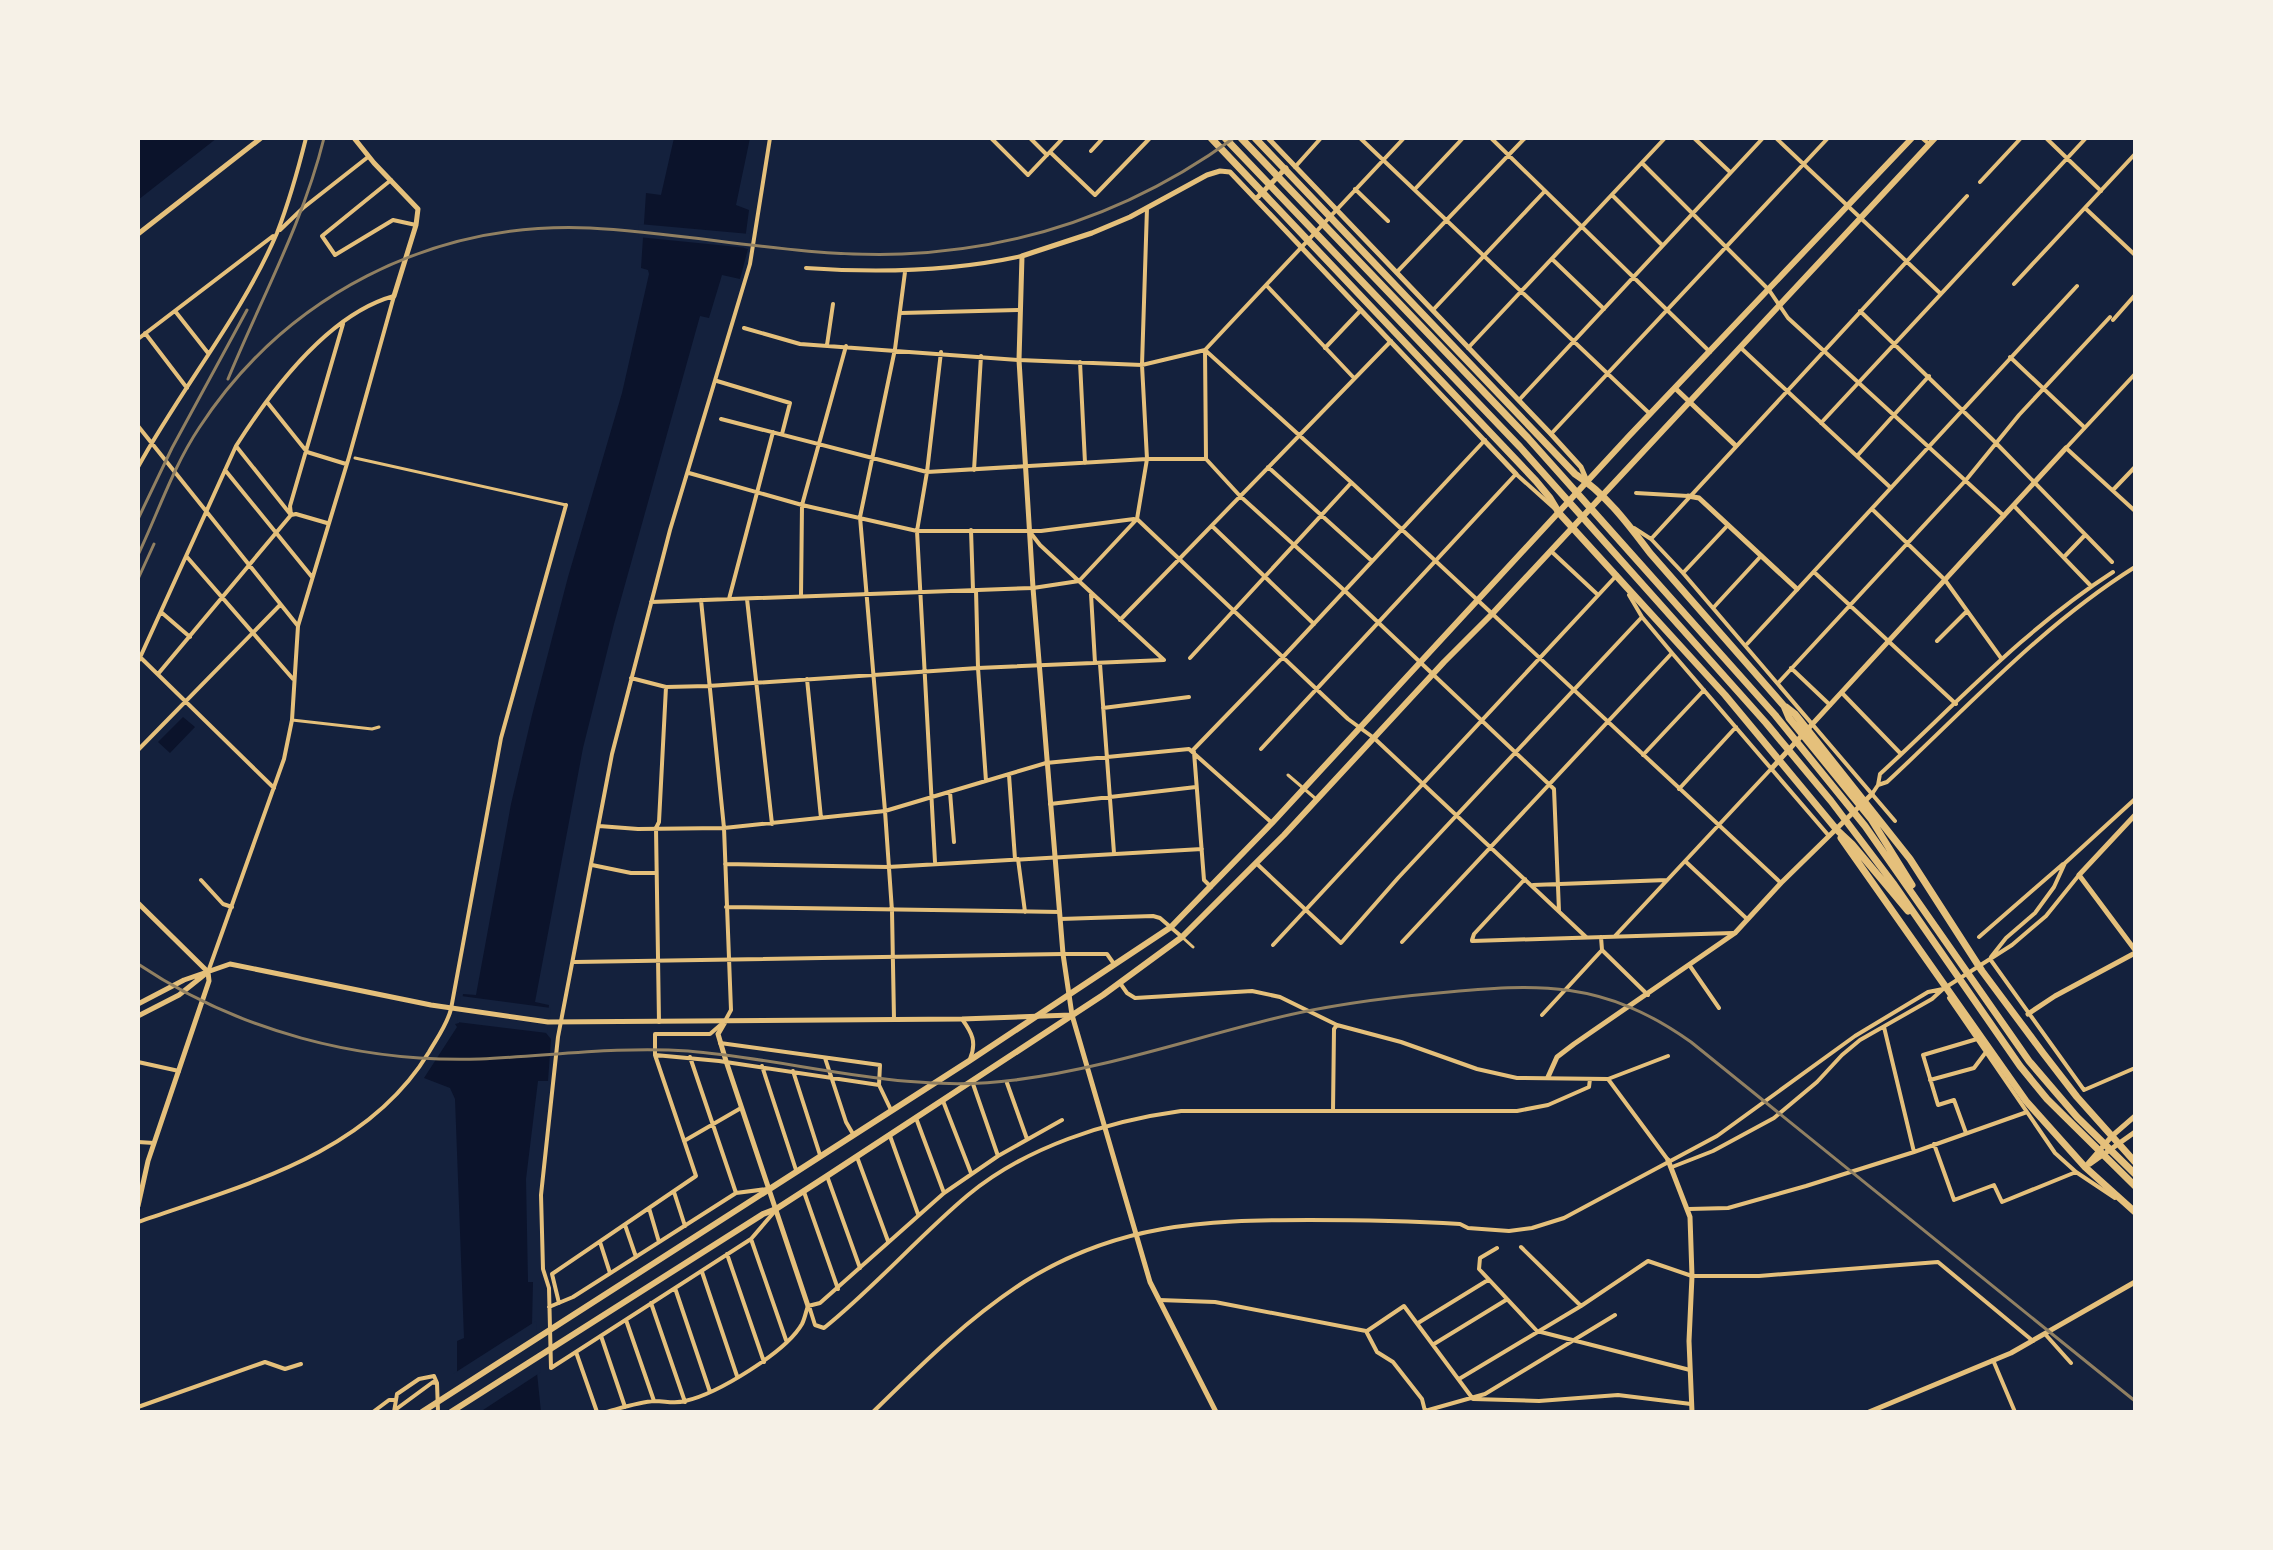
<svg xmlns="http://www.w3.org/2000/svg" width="2273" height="1550" viewBox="0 0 2273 1550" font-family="Signika,sans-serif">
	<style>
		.water { fill: #0b132b }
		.pier { fill: #14213d }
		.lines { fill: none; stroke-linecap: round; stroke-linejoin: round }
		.pedestrian { stroke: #e5c07b; stroke-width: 3 }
		.minor { stroke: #e5c07b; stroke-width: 4 }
		.tertiary { stroke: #e5c07b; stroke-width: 5 }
		.primary { stroke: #e5c07b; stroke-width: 6 }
		.trunk { stroke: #e5c07b; stroke-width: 7 }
		.rail { stroke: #918062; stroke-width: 3 }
	</style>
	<rect width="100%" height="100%" fill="#14213d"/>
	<path class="water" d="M138 138H217L138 200Z
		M674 138H750L736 205 749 210 744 248 748 249 740 279 722 275 709 318 700 316 614 624 583 748 535 1002 549 1005 546 1033 551 1039 548 1081H538L526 1179 528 1282H533L532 1324 541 1412H457V1341L464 1338 455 1099 450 1088 424 1078 457 1027 455 1024 459 1023 463 994 476 995 511 804 532 715 568 577 622 393 649 274 648 270 641 268 646 193 661 195Z
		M183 717 195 727 170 753 158 742Z"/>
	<path class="pier" d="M639 224 750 234 748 248 638 237Z
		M461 996 551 1008 547 1033 457 1022Z
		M536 1321 541 1372 480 1412H453V1374Z"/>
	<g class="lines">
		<path class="pedestrian" d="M355 458 566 505
			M292 720 372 729 379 727
			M1288 775 1316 799
			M1182 937 1193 947"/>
		<path class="minor" d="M991 138 1028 175 1063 138
			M1030 138 1047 155
			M1360 138 1649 413
			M1491 138 1710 352
			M1694 138 1730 172
			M1776 138 1941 294
			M1922 138 1929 144
			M2046 138 2101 191
			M1091 151 1103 138
			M1050 152 1095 195 1150 138
			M1642 163 1769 290 1788 318 2004 516
			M1295 167 1321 138
			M391 180 322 236 335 255 393 220 416 225
			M1980 182 2021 138
			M1355 189 1388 221
			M1415 189 1463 138
			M1612 195 1662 245
			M2085 208 2135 255
			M280 230 303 208 368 157
			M1552 259 1604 309
			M806 268C878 273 950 272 1022 256
			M1397 272 1525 138
			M2014 284 2135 154
			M1268 287 1354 378
			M1433 310 1544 192
			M175 311 208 353
			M1860 311 1995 442 2112 562
			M901 313 1020 310
			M2113 320 2135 295
			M744 328 800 344 1019 360 1142 365 1205 350 1404 138
			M145 333 187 388
			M138 339 273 236
			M827 345 833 304
			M1325 348 1361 310
			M1468 348 1665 138
			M1741 348 1891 488
			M1205 350 1352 483 1781 883
			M1205 350 1206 459 1240 496 1345 591 1554 789 1559 911
			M2010 357 2084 427
			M1080 362 1085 463
			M2135 374 2066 448 2135 511
			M717 381 790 403 782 434
			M1519 400 1763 138
			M267 402 307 452 346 464
			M721 419 927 472 1147 459H1206
			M1821 423 2086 138
			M138 426 298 626
			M1551 434 1828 138
			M236 446 291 515 296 514 327 523
			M1857 456 1929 376
			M138 467C181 388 241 317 277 233 289 202 298 170 306 138
			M1268 467 1372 561
			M225 470 312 577
			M974 470 981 356
			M689 473 802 505 917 531H1041L1134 519
			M2113 490 2135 467
			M1636 493 1688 496
			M2014 506 2091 586
			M1872 509 1945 580 2001 658
			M1137 519 1348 719 1374 738 1586 937
			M1212 526 1314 624
			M1634 528 1651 539 1683 573 1895 821
			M971 530 973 590
			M1030 532 1040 545 1164 660
			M1651 539 1967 196
			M1552 552 1597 594
			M2065 556 2085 535
			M187 557 293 679
			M1814 572 1956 704
			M1683 573 1728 525
			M976 590 978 668 986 781
			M1091 594 1095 663
			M1629 595 1642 617 1672 653 1829 836
			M801 596 802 505 846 346
			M729 599 773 432
			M747 599 772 824
			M651 602 1033 588 1079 581 1137 519 1147 459 1142 365 1147 208
			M1714 607 1761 556
			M161 612 190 637
			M1120 620 1391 341
			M1937 641 1967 611
			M1747 644 2077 286
			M138 655 274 788
			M1190 658 1351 483
			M138 662 236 446C271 391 328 314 394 296
			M1100 664 1114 853
			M1791 668 1830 705
			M158 674 291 515 290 506 343 324
			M631 678 666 687 708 686 978 668 1164 660
			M807 679 821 818
			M1779 682 1966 480 2019 415 2110 317
			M1842 693 1901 754
			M1103 708 1189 697
			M1261 749 1516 474 1554 508
			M138 750 280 605
			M1193 750 1283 657 1485 440
			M1194 752 1204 880 1211 887
			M1643 755 1704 690
			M1009 775 1015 859
			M1878 785 1887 782C1968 707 2041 626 2135 567
			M1679 789 1736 727
			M950 792 954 842
			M1872 794 1878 785 1880 774C1956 704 2026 628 2113 572
			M1050 804 1196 787
			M599 826 638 829 724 828 885 811 1046 763 1189 749 1271 822
			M1018 859 1025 912
			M1685 861 1746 918
			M935 862 917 531 927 472 941 352
			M1256 863 1341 943 1398 878 1642 617
			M725 864 888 867 1202 849
			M592 865 631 873H656
			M201 880 223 904 232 907
			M1533 885 1667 880
			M726 907 1060 912
			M1060 919 1153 916 1160 918 1182 937
			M1615 936 1771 769
			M1979 937 2063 864
			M1472 940 1474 934 1525 879
			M1472 941 1733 933
			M1402 942 1672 653
			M1273 945 1617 575
			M1602 950 1648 995
			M1991 957 2006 938 2035 913 2054 887 2065 863 2135 799
			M1990 959 2084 1090 2135 1068
			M574 962 1063 954H1107L1114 964
			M1690 966 1719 1008
			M208 972 284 759 292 720 298 626 349 457 394 296
			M1120 983 1127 993 1135 998 1252 991 1280 997 1337 1025 1401 1042 1477 1069 1517 1078 1608 1079 1668 1056
			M1949 998 2055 1153 2076 1172 2115 1198
			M1542 1015 1602 950 1601 937
			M894 1019 892 911 885 811 860 517 895 349 905 272
			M962 1019C972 1033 977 1042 970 1059
			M659 1022 656 828 659 822 666 687
			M1884 1027 1914 1152
			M720 1043 880 1065 879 1085 891 1110
			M655 1055 719 1061 879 1085
			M690 1057 736 1193
			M825 1058 846 1122 853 1134
			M138 1062 179 1071
			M762 1066 796 1170
			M793 1071 820 1155
			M1608 1079 1668 1160
			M1930 1080 1974 1068 1986 1052
			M972 1081 998 1156
			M1007 1083 1027 1139
			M943 1101 971 1173
			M1333 1111 1334 1029 1337 1025
			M916 1118 944 1193
			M1966 1133 1954 1100 1938 1105 1923 1055 1977 1039
			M890 1136 918 1214
			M684 1141 741 1108
			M138 1142 154 1143
			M1934 1144 1954 1200 1994 1185 2002 1202 2076 1172
			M857 1157 888 1241
			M1672 1167 1713 1151 1774 1118 1817 1082 1842 1055 1860 1040 1932 999 1943 989 2012 945 2046 916 2079 875
			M827 1176 860 1268
			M674 1192 685 1226
			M804 1192 838 1289
			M649 1208 659 1242
			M1689 1209 1728 1208 1806 1186 1914 1152 2027 1112
			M138 1222C243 1185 367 1155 429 1052 437 1038 447 1025 451 1009L501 738 566 505
			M625 1225 636 1257
			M751 1239 786 1340
			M600 1242 610 1273
			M1521 1247 1581 1306
			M1497 1248 1480 1258 1479 1269 1537 1331 1690 1370
			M727 1254 764 1362
			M702 1272 737 1376
			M675 1288 710 1392
			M1159 1300 1215 1302 1366 1331 1377 1352 1393 1362 1422 1399 1425 1411
			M559 1303 552 1274 696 1176 655 1055V1034H710L725 1021 731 1010 724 828 701 600
			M651 1303 685 1402
			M809 1306 815 1325 824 1328C875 1287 918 1237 968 1195 1026 1147 1107 1121 1181 1111H1517L1548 1105 1589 1087 1590 1079
			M549 1307 573 1297 736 1193 767 1189
			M626 1320 654 1401
			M1418 1323 1488 1280
			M1367 1331 1404 1306 1473 1399
			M2045 1334 2071 1363
			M601 1336 625 1407
			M1434 1344 1506 1300
			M576 1352 597 1412
			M1993 1360 2015 1412
			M551 1368 549 1288 543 1269 541 1195 558 1037 612 754 670 530 750 264 770 138
			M551 1368 751 1239 775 1211
			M1459 1379 1581 1306 1648 1261 1692 1276H1759L1938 1262 2033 1341
			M1473 1399 1539 1401 1618 1395 1691 1404
			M138 1407 265 1362 285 1369 301 1364
			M395 1410 433 1382 436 1383
			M1425 1411 1485 1394 1615 1315
			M373 1412 389 1400H396
			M394 1412 397 1394 419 1379 434 1376 437 1383 438 1412
			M606 1412C621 1408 639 1402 655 1401 665 1401 675 1404 685 1401 717 1394 786 1352 802 1324 805 1318 806 1311 808 1306L820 1303 944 1193 998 1156 1062 1120
			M873 1412C921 1365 967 1319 1024 1282 1116 1224 1203 1220 1309 1220 1360 1220 1410 1221 1460 1224L1468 1228 1509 1231 1532 1228 1564 1218 1717 1136 1855 1036 1928 992 1943 989"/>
		<path class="tertiary" d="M354 138 374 163 418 209 416 225 394 296
			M1268 138 1551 434 1581 467 1587 481
			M1256 199 1286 168
			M138 234 261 138
			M1676 389 1735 445
			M1688 496 1699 498 1797 589
			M1772 768 2066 448
			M2135 815 2079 875 2135 950
			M138 903 208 972 209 981 148 1161 138 1206
			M138 1004 184 980 230 964 431 1005 548 1022 962 1019 1071 1015
			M2028 1014 2055 996 2135 953
			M138 1016 179 995 204 975
			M725 1022 718 1034 726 1061 808 1306
			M1548 1077 1557 1057 1574 1044 1735 933 1781 883 1872 794
			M1668 1160 1690 1217 1692 1276 1689 1341 1692 1412
			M2090 1164 2135 1132
			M2085 1167 2112 1136 2135 1116
			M1216 1412 1150 1282 1072 1015 1063 954 1033 588 1019 360 1022 256 1092 233 1130 217 1207 175 1220 171 1230 172 1516 474
			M1869 1412 2011 1353 2135 1282"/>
		<path class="primary" d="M422 1412 969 1061 1171 927 1272 823 1629 436 1912 138
			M451 1412 763 1214 776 1209 827 1176 1103 995 1182 937 1284 835 1444 662 1492 614 1935 138"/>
		<path class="trunk" d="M1211 138 1536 481 1550 498 1559 513 1725 695 1837 830 1852 844 1908 911
			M1225 138 1520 447 1766 723 1831 801 1893 883 2020 1066 2047 1099 2135 1186
			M1241 138 1528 438 1775 715 1865 826 2029 1061 2077 1117 2135 1174
			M1255 138 1575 474C1605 493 1629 525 1650 553L1784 706 1789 718 1871 819 1912 885
			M1786 707 1795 714 1910 859 1982 971 2043 1053 2077 1097 2135 1162
			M1841 838 2026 1101 2085 1167 2135 1212"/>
		<path class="rail" d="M228 379C261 299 303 223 324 138
			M138 519 172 448 247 310
			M138 555C158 513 173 467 199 428 285 296 431 221 590 228 693 233 797 258 902 254 1024 249 1135 210 1234 138
			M138 579 154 544
			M138 964C238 1031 360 1063 480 1059 549 1056 619 1046 688 1051 798 1060 904 1095 1015 1080 1102 1069 1187 1040 1272 1019 1327 1005 1382 998 1438 993 1539 983 1604 980 1691 1042L2135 1401"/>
	</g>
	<rect width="2273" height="1550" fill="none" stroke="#f6f1e7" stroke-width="280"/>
</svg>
